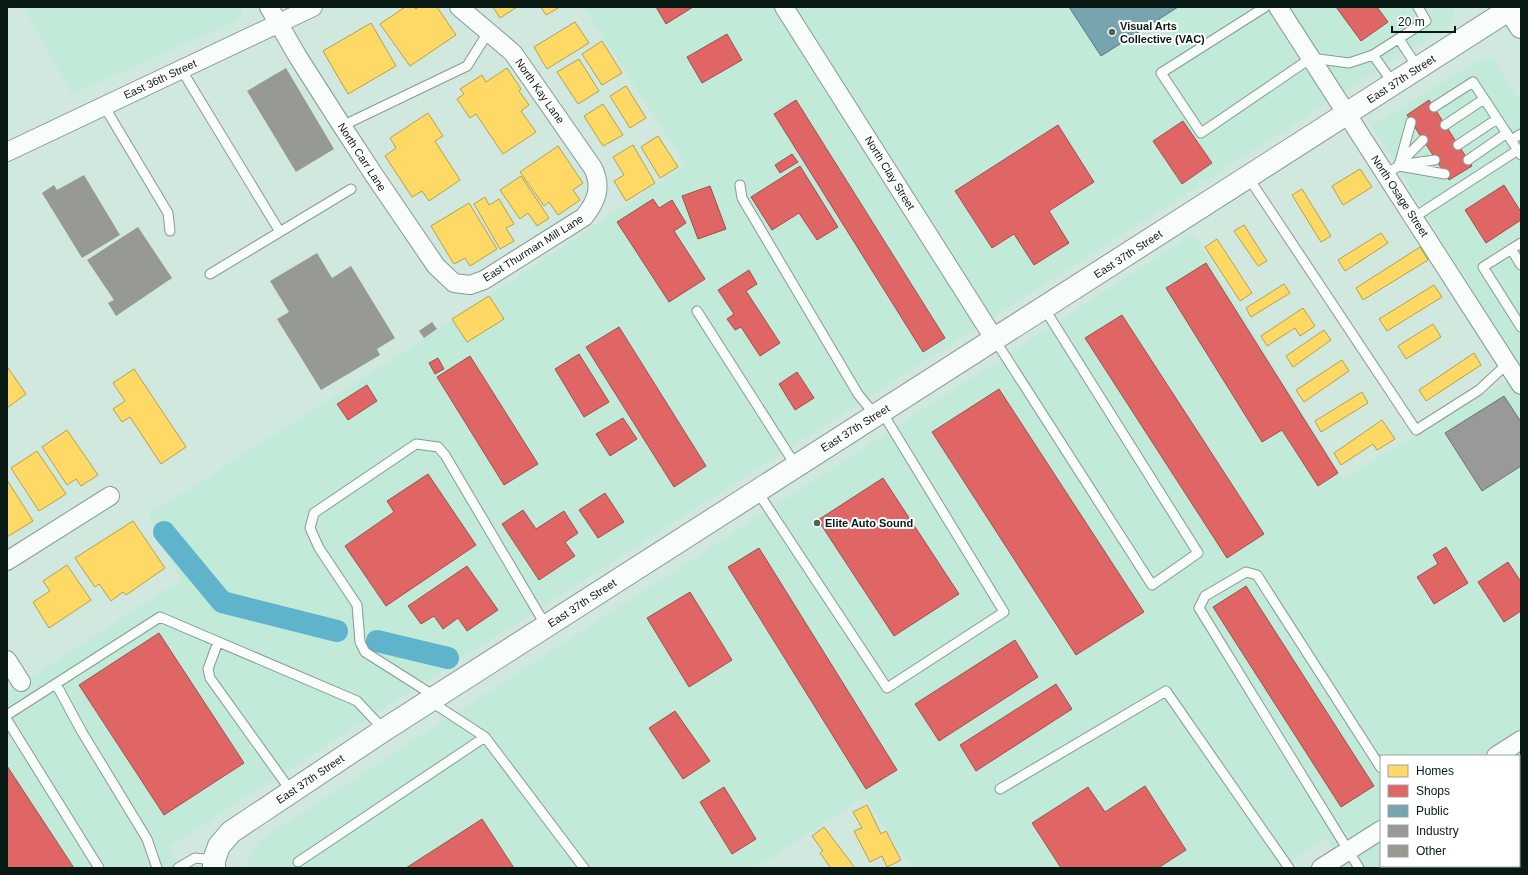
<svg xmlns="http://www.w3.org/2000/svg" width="1528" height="875" font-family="Helvetica,sans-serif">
	<rect width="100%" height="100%" fill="#d0e8de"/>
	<path fill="#c1ead9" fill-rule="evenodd" d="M23 7H244L238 20 72 94Z
		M583 7H1455L1451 23 168 847 180 868H7V693L181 580 148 514 204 480 447 324 686 165Z
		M1492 57 1521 102V370L1372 126 1476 62Z
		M1193 234 1343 479 1521 372V868H1344L1326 838 1279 868H912L864 797 755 868H247L250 857 259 841ZM1381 756H1519V866H1381Z"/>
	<path fill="#ffd966" stroke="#b5a04d" d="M405 7H414L416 9 418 7H437L456 35 410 66 380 24Z
		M493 7H517L500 18Z
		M541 7H560L546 15Z
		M575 22 589 43 547 69 534 47Z
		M371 23 396 66 348 94 323 51Z
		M602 41 622 73 602 85 582 54Z
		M579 59 599 91 578 104 557 72Z
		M507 68 521 89 519 91 529 105 521 111 536 132 503 154 476 114 470 118 457 99 464 94 460 89 482 75 486 82Z
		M626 86 646 118 630 128 610 96Z
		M603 104 623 135 603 146 584 116Z
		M428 113 443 136 435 141 460 180 429 201 422 191 412 197 385 156 396 148 390 138Z
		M658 136 678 167 660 178 641 147Z
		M633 145 655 183 626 201 614 181 624 175 613 157Z
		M558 146 583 183 573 190 580 200 558 215 549 202 544 206 520 172Z
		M1360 169 1372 187 1343 205 1332 186Z
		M521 176 549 218 537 226 528 213 520 219 500 190Z
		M1302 189 1331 236 1321 242 1292 195Z
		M485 197 489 205 499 199 514 224 506 228 514 241 500 249 474 204Z
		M469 203 497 249 470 266 465 258 454 264 431 226Z
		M1244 225 1267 261 1258 266 1234 231Z
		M1381 233 1388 243 1345 271 1338 260Z
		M1217 239 1252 293 1240 301 1205 247Z
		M1420 247 1428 260 1363 300 1356 288Z
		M1284 284 1290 293 1251 317 1246 308Z
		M1434 285 1442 297 1387 331 1379 319Z
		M489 296 504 319 467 342 452 319Z
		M1303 308 1315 326 1300 336 1295 328 1267 346 1261 336Z
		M1433 324 1441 337 1406 359 1398 346Z
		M1324 330 1331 340 1293 367 1286 356Z
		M1474 353 1481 365 1426 401 1419 390Z
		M1342 360 1349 371 1304 402 1296 390Z
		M8 368 26 394 7 408V369Z
		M134 369 186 447 161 464 130 417 122 422 113 409 125 401 113 383Z
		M1362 392 1368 403 1321 432 1315 421Z
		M1382 420 1395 439 1377 450 1373 444 1341 465 1334 453Z
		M67 430 98 475 81 486 76 479 67 485 42 447Z
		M37 451 66 494 39 511 11 468Z
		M7 480 33 521 7 537Z
		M133 521 165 568 126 595 123 592 111 601 99 584 95 587 75 558Z
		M67 565 91 600 49 628 33 602 50 591 43 581Z
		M867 805 881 834 886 831 901 860 887 867 882 856 870 862 854 831 862 828 853 812Z
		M824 827 855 868H831L820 853 823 851 812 836Z"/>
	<path fill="#e06666" stroke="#9f4f4d" d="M656 7H693L666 24Z
		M1336 7H1377L1388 22 1361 41Z
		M727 34 742 60 702 83 687 57Z
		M796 100 945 338 923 352 774 114Z
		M1429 100 1472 166 1449 180 1407 115Z
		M1183 121 1212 163 1182 184 1153 141Z
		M1058 125 1094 182 1049 211 1069 243 1034 265 1014 234 992 248 955 191Z
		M792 154 798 162 780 173 775 165Z
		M800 166 838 227 817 240 799 213 772 230 751 197Z
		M1504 185 1521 212V220L1486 243 1465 210Z
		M710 186 726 229 698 239 682 196Z
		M653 199 659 208 672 200 686 223 674 231 705 279 669 302 617 222Z
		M1206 263 1338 473 1318 486 1282 430 1262 442 1166 288Z
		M749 270 757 284 746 291 780 343 760 356 741 327 735 330 727 319 734 314 718 290Z
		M1122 315 1264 534 1227 558 1085 338Z
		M619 327 706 466 674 487 586 347Z
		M579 354 609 402 584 417 555 369Z
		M470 356 538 464 504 485 437 377Z
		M438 358 444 369 435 374 429 363Z
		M797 372 814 398 795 410 779 384Z
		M367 385 377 401 348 420 337 404Z
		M999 389 1144 612 1076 655 932 432Z
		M623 418 637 439 610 456 596 434Z
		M428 474 476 545 386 606 345 546 394 512 387 501Z
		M883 478 959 594 894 636 818 520Z
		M605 493 624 522 598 538 579 510Z
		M523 510 536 529 564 511 578 533 565 542 575 556 539 580 502 524Z
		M1446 547 1468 583 1434 604 1417 577 1438 564 1433 555Z
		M759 548 897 770 866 789 728 567Z
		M1508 562 1521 582V611L1504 622 1478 582Z
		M467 566 498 610 467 631 458 618 443 629 434 616 421 624 408 606Z
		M1246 586 1374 786 1341 807 1213 607Z
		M690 592 732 660 689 687 647 618Z
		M159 633 244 763 164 815 79 685Z
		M1015 640 1038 677 939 741 915 704Z
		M1056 684 1072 709 976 771 960 745Z
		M675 711 710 761 683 779 649 728Z
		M7 766 74 868H7Z
		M1145 786 1186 850 1158 868H1061L1032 823 1088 787 1105 812Z
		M724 787 756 839 732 854 700 802Z
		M1521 795V828L1519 825V796Z
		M482 819 514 868H406Z"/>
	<path fill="#76a5af" stroke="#557b80" d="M1069 7H1178L1101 56Z"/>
	<path fill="#999" stroke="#6e7371" d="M1504 396 1521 422V466L1482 491 1445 433Z"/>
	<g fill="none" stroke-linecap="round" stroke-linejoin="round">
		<path stroke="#5fb4cc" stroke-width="22" d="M164 532 222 602 337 631
			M377 641 448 658"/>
	</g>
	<path fill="#969a92" d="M286 68 334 149 296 172 247 91Z
		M84 175 120 235 82 258 42 193 54 185 57 190Z
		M138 227 172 278 116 316 108 303 114 300 87 260Z
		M317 253 332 278 351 266 395 338 377 349 380 355 321 390 277 319 289 312 270 281Z
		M432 322 437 329 424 338 419 331Z"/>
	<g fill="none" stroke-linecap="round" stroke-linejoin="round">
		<g stroke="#889a93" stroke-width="11">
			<path id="service" d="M1265 7 1161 73 1201 133 1311 58 1349 63 1373 55 1393 83
				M1399 39 1418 68
				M1373 55 1426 21 1418 7
				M181 69 280 232
				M104 106 168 213 170 231
				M1434 107 1473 82 1521 155
				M1445 125 1484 99
				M342 126 467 66 489 31
				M1511 140 1521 134
				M1458 145 1497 119
				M1468 160 1507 133
				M1399 164 1423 140
				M1406 164 1435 160
				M1399 166 1411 122
				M1385 174 1399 166 1445 174
				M1248 177 1416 430 1479 390 1507 364
				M740 185 742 198 858 394 875 415
				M1413 218 1518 150
				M1521 243 1483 267 1521 327
				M1511 249 1521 265
				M210 274 351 189
				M697 311 796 466
				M995 340 1152 585 1198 553 1044 308
				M757 491 887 688 1004 612 882 412
				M218 642 208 669 210 678 291 791
				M56 684 82 732 147 839 157 868
				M436 697 365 652 360 642 357 605 319 548 310 528 314 513 416 444 438 447 445 455 546 626
				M430 701 485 737 584 868
				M7 715 160 617 357 701 384 730
				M7 720 99 868
				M1000 789 1166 691 1289 868
				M298 862 485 737
				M1444 866 1445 868
				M1514 866 1516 868
				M178 868 195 858 214 860
				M1359 868 1199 608 1205 596 1246 572 1257 575 1381 768"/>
		</g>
		<g stroke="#889a93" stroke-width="20">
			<path id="minor" d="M269 7 298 57 342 126 374 175 436 266 454 283 470 285 484 280 584 217C597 201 602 187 593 168L513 53 459 7
				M784 7 995 340
				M1278 7 1521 385
				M7 152 313 7
				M7 561 110 496
				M7 660 21 682
				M1496 756 1521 740
				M1321 868 1381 830"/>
		</g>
		<g stroke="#889a93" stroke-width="24">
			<path id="tertiary" d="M214 868V860L219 846 231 832 384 730 1510 9"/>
		</g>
		<g stroke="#889a93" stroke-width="24">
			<path id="primary" d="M1508 7 1521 27"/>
		</g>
		<use href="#service" stroke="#f8fcfa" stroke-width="9"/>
		<use href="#minor" stroke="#f8fcfa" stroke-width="18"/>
		<use href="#tertiary" stroke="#f8fcfa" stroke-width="22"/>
		<use href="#primary" stroke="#f8fcfa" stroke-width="22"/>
	</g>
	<g fill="#4e625a" stroke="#fff" stroke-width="1.5">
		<circle cx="1112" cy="32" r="4"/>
		<circle cx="817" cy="523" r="4"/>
	</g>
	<g text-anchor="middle" stroke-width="4" stroke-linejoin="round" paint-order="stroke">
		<g font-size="11" font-weight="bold" fill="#081a13" stroke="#fff" text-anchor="start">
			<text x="1120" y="30">Visual Arts<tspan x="1120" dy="13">Collective (VAC)</tspan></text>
			<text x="825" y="527">Elite Auto Sound</text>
		</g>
		<g font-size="11" fill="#081a13" stroke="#fff">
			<text transform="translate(160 79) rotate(-25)" y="4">East 36th Street</text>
			<text transform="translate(1401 79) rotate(-33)" y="4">East 37th Street</text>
			<text transform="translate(540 91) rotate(55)" y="4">North Kay Lane</text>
			<text transform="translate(362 157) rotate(57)" y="4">North Carr Lane</text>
			<text transform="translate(890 173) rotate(58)" y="4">North Clay Street</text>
			<text transform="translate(1400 196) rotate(57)" y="4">North Osage Street</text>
			<text transform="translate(533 248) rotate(-32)" y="4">East Thurman Mill Lane</text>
			<text transform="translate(1128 254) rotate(-33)" y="4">East 37th Street</text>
			<text transform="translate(855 428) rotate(-32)" y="4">East 37th Street</text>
			<text transform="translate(582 603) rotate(-33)" y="4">East 37th Street</text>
			<text transform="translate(310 779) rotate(-34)" y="4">East 37th Street</text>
		</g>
	</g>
	<rect width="1528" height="875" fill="none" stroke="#081a13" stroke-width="16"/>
	<rect x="1380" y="755" width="140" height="112" fill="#ffffff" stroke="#9ca3a1"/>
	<rect x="1388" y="765" width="20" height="12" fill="#ffd966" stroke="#9ca3a1"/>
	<text x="1416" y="775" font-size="12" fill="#081a13">Homes</text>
	<rect x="1388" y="785" width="20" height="12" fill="#e06666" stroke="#9ca3a1"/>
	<text x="1416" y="795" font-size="12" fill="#081a13">Shops</text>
	<rect x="1388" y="805" width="20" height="12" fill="#76a5af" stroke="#9ca3a1"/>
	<text x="1416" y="815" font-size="12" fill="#081a13">Public</text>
	<rect x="1388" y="825" width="20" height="12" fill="#999999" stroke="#9ca3a1"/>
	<text x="1416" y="835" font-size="12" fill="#081a13">Industry</text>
	<rect x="1388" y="845" width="20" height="12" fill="#969a92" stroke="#9ca3a1"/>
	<text x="1416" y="855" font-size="12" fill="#081a13">Other</text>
	<path d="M1392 26v6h63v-6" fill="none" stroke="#081a13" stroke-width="2"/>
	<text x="1398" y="26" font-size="12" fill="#081a13" stroke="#ffffff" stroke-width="3" paint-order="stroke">20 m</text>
</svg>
